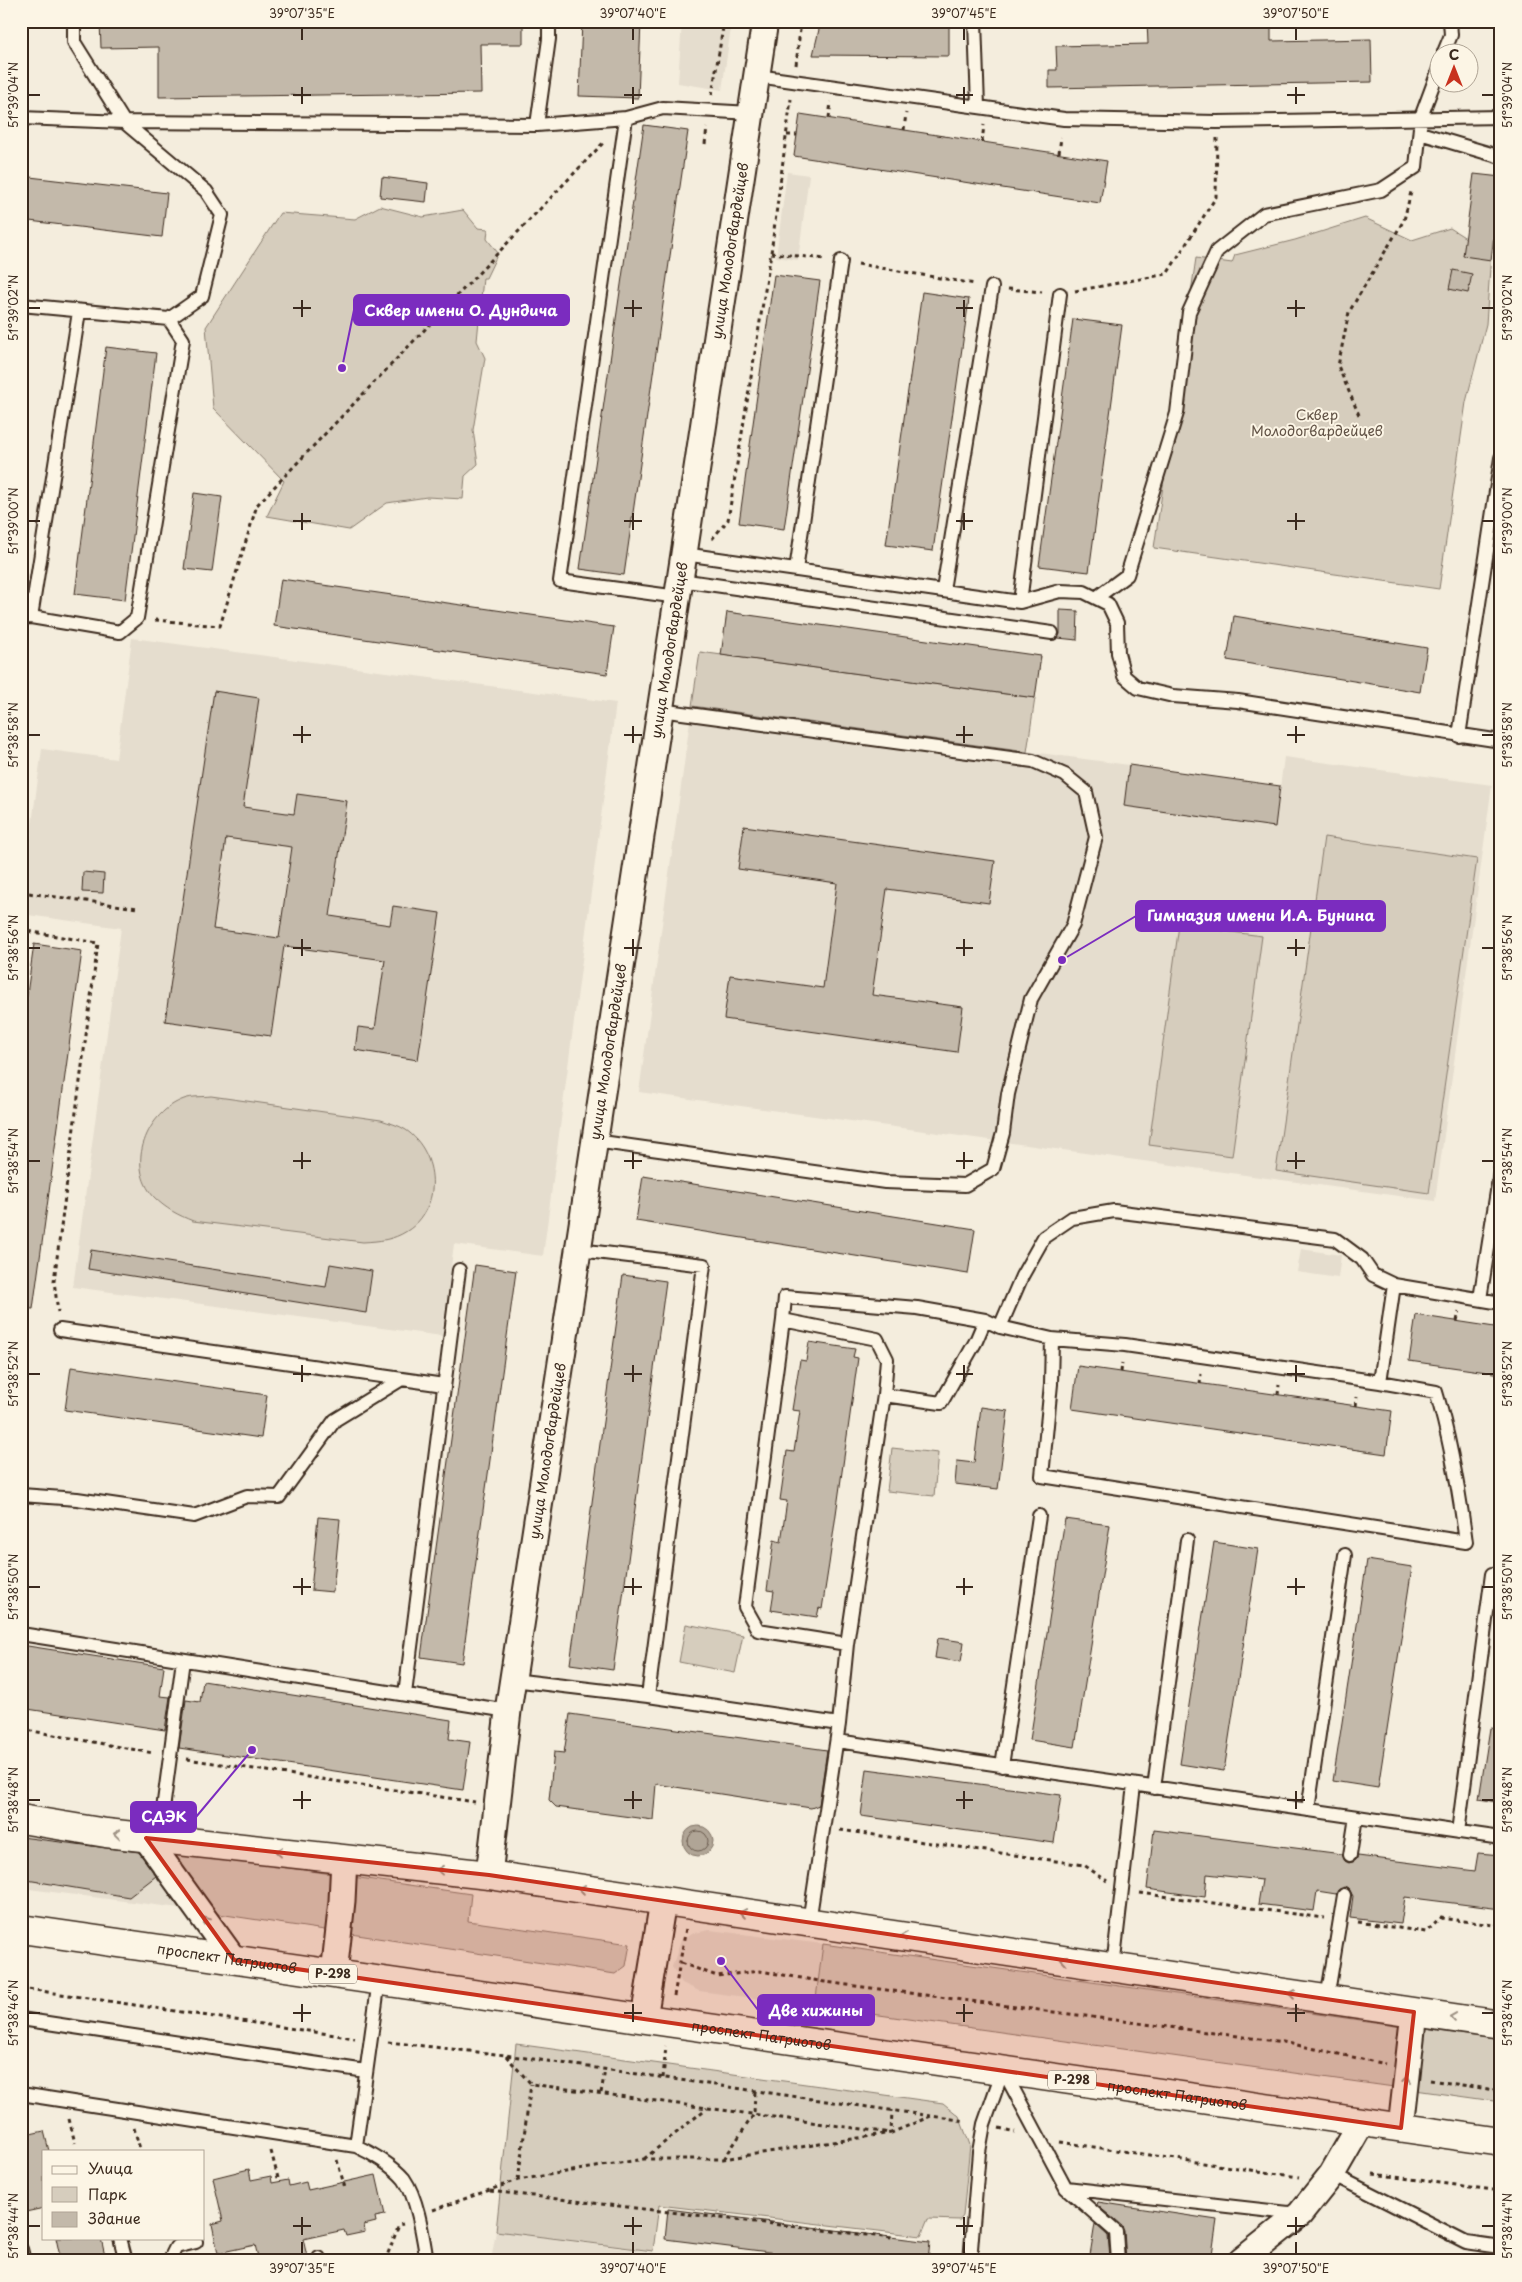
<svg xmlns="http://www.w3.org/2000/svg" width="1522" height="2282" font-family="'Playpen Sans',sans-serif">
	<rect width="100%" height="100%" fill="#f4eddd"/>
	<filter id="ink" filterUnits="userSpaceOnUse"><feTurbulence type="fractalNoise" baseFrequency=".02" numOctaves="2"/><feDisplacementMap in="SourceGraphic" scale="10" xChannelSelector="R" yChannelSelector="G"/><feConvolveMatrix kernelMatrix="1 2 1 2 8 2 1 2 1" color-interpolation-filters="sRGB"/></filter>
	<g filter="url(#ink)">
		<path fill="#e5ddce" d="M682 21H732L722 90 678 83Z
			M787 172 809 175 798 260 776 257Z
			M132 638 616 703 543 1256 454 1244 442 1336 73 1287 121 928 21 914V905L42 749 116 759Z
			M692 706 1129 765 1124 806 1275 826 1284 757 1492 785 1435 1201 639 1092Z
			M1301 1249 1341 1255 1338 1278 1297 1272Z
			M21 1823 133 1839 179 1908 21 1888Z
			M710 1930 823 1944 815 2006 699 1991 682 1983 672 1967 681 1940 694 1933Z
			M496 2231 685 2257 719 2261H491Z"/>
		<path fill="#d6cdbd" stroke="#887c6e" d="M380 206 423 217 463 210 478 228 488 229 487 239 498 253 486 278H483L477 341 485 358 473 430 478 464 465 476 463 499 427 497 387 503 349 530 267 516 284 481 213 408 206 327 280 213 355 219Z
			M1365 218 1412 240 1450 228 1491 254 1486 324 1466 402 1439 589 1154 548 1196 258 1232 263 1235 255 1295 240Z
			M700 652 1035 698 1027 752 692 706Z
			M1324 837 1477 859 1429 1193 1276 1171Z
			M1179 925 1262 936 1232 1156 1149 1145Z
			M211 1096 381 1120C389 1123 399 1125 406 1130 439 1153 443 1208 407 1231 393 1240 380 1241 363 1242L193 1221C178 1215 166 1209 154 1197 125 1165 147 1112 184 1099 192 1096 203 1097 211 1096Z
			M892 1448 938 1453 934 1496 887 1491Z
			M686 1624 743 1635 735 1673 679 1662Z
			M137 1846 471 1894 468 1921 630 1944 626 1966 615 1974 179 1908Z
			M823 1944 1501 2040V2102L815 2006Z
			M516 2044 943 2103 959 2116 970 2145 963 2216 960 2220 928 2219 921 2236 659 2205 653 2251 496 2231Z"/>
		<path fill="#b0a596" stroke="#817466" d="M683 1841a15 15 0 1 1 30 0a15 15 0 1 1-30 0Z"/>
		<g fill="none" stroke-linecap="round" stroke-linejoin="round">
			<path stroke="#6a5b4e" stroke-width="1" d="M688 1841a10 10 0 1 1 20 0a10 10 0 1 1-20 0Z"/>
		</g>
		<path fill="#c3b9aa" stroke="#3b2a1e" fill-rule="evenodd" d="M100 21H523V44H480L481 93 159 97V47L101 48Z
			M582 21H641L638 98 579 96Z
			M821 21H949V56L813 55Z
			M1147 21H1271V41L1371 39 1372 82 1049 88V70H1057L1056 46 1148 44Z
			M800 114 1107 161 1100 203 794 156Z
			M644 125 688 131 624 575 580 569Z
			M1474 174 1501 177 1491 260 1463 256Z
			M21 176 167 193 162 237 21 220Z
			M382 177 428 183 426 202 380 197Z
			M1453 270 1472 274 1468 293 1449 289Z
			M774 275 820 281 784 529 739 523Z
			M922 292 969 299 933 551 886 545Z
			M1073 319 1122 325 1089 572 1039 566Z
			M106 347 156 353 125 600 75 594Z
			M194 493 222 497 212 572 184 569Z
			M281 579 614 627 607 674 274 626Z
			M1060 610 1078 611 1077 640 1058 638 1060 634Z
			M727 612 1041 656 1035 698 721 655Z
			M1234 616 1427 648 1420 692 1227 660Z
			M214 691 259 698 243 807 294 814 297 794 347 801 330 916 390 925 393 906 440 913 418 1060 355 1050 358 1027 375 1029 385 960 284 946 271 1036 165 1021ZM226 838 292 847 279 938 213 929Z
			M1129 765 1280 786 1275 827 1124 806Z
			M744 826 995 861 989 903 887 889 872 995 963 1007 957 1052 724 1019 730 975 823 988 837 883 738 869Z
			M83 872 104 874 103 893 82 892Z
			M34 944 82 951 33 1309 21 1308V1037Z
			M643 1176 975 1229 968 1274 636 1221Z
			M91 1250 326 1287 330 1264 372 1271 366 1313 88 1269Z
			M475 1265 516 1271 462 1663 421 1657Z
			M623 1275 666 1281 613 1670 570 1664Z
			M1416 1315 1501 1328V1374L1409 1361Z
			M809 1342 855 1349 853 1357 858 1358 829 1564 822 1609 819 1608 817 1617 771 1610 774 1591 767 1590 774 1540 781 1542 787 1501 780 1500 787 1451 794 1452 800 1411 792 1410 800 1360 806 1361Z
			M1078 1366 1392 1411 1386 1454 1072 1409Z
			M71 1367 267 1395 261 1438 65 1410Z
			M981 1407 1008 1411 998 1489 955 1484 957 1461 974 1463Z
			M318 1517 340 1519 333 1592 311 1590Z
			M1065 1519 1110 1525 1075 1747 1030 1740Z
			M1214 1542 1258 1549 1224 1771 1180 1764Z
			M1367 1560 1412 1567 1378 1788 1333 1781Z
			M938 1638 964 1642 961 1662 935 1658Z
			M21 1645 164 1667 160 1696 170 1697 165 1730 21 1708Z
			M203 1681 451 1720 449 1739 470 1742 463 1790 179 1748 186 1700 200 1702Z
			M570 1714 827 1750 819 1805 811 1808 656 1784 653 1820 556 1807 549 1800 554 1752 564 1753Z
			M1490 1728 1501 1729V1803L1479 1799Z
			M867 1769 1061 1795 1054 1843 861 1816Z
			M1154 1830 1342 1854 1345 1861 1349 1863 1356 1860 1358 1856 1475 1871 1478 1853 1501 1855V1909L1405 1897 1401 1924 1350 1918 1353 1896 1349 1889 1345 1887 1338 1890 1336 1894 1317 1891 1314 1911 1258 1904 1262 1880 1207 1874 1205 1897 1147 1889Z
			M21 1837 139 1852 156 1876 129 1897 21 1879Z
			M44 2131 49 2151H44V2208L21 2213V2136Z
			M249 2169 251 2180 271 2176 272 2183 288 2180 289 2186 306 2182 308 2190 376 2175 385 2215 375 2217 376 2222 364 2225 365 2232 346 2236 344 2230 303 2239 308 2261H259L255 2245 218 2253 212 2224 223 2221 213 2178Z
			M1098 2202 1217 2220 1211 2261 1126 2260 1124 2231 1122 2226 1097 2205Z
			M668 2209 930 2242 928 2261H841L665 2239Z
			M1095 2224 1108 2236 1110 2258 1090 2255Z
			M56 2238H101L106 2261H61Z"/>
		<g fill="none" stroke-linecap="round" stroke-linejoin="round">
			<g stroke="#3b2a1e" stroke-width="16">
				<path id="lane" d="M74 21V42L124 122 537 125
					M549 21V39L537 125 626 118
					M975 21 978 107
					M1444 52 1451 35 1450 21
					M757 76 1064 119 1217 122 1501 117
					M21 118 124 122 206 191 222 215 202 296 169 319
					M1420 133 1501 157
					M1060 294 1020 602 1060 591 1084 592 1108 604 1117 623 1118 653 1124 676 1138 688 1173 696 1238 701 1501 741
					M21 305 169 319 183 340 137 618 120 632 31 617
					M684 554 1020 602
					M796 570 841 261
					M680 580 1052 633
					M943 590 992 287
					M678 597 560 581 626 118 663 108 751 113
					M1096 598 1127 575 1177 413 1189 312 1217 251 1264 214 1381 190 1416 167 1421 117 1440 66
					M21 618 31 617 79 312
					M1459 736 1501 458
					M595 1141 885 1182 965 1185 993 1169 1003 1133 1008 1094 1031 999 1073 925 1096 837 1086 792 1065 775 1033 761 660 710
					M579 1250 704 1265 648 1696
					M1480 1299 1501 1166
					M783 1320 785 1297 917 1308 985 1320 1000 1327 1052 1339 1125 1345 1380 1382 1394 1285 1501 1303
					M1000 1327 1022 1276 1044 1237 1072 1218 1114 1211 1335 1239 1362 1259 1373 1275 1394 1285
					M60 1330 444 1385
					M1052 1339 1051 1384 1042 1476 1466 1542C1459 1490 1451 1441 1436 1392L1380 1382
					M21 1495 77 1499 194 1516 247 1496 279 1497 335 1420 402 1379
					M21 1634 508 1711
					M847 1644 758 1630 745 1607 783 1320 877 1339 887 1359 884 1395
					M513 1680 648 1696 839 1724 809 1922
					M405 1694 459 1270
					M839 1724 847 1644 884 1395 941 1403 976 1341 985 1320
					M837 1741 1501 1838
					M1002 1766 1039 1516
					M1154 1788 1187 1540
					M1308 1810 1345 1555
					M1458 1832 1492 1574
					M159 1839 183 1660
					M1350 1855 1356 1817
					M1113 1967 1134 1785
					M1327 1999 1344 1895
					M21 2019 366 2071
					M1003 2070 1066 2188 1298 2214
					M21 2094 356 2146C372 2153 393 2166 404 2179 418 2199 423 2237 427 2261
					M356 2146 379 1980
					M1332 2174 1466 2242 1501 2247
					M1066 2188 1116 2232 1118 2261
					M120 2238 126 2261
					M21 2249 24 2261
					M319 2258V2261
					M169 2261 176 2247 196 2242 195 2238
					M970 2261 979 2152 984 2124 1003 2070"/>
			</g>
			<g stroke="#3b2a1e" stroke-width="29">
				<g id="street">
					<path d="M146 1838 234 1960"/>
					<path id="s1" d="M489 1875 508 1711 765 21"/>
					<path d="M334 1974 342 1901 344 1859"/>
					<path d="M644 2018 663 1901"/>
					<path d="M1401 2128 1414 2012"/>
					<path d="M1241 2261 1300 2214 1332 2174 1362 2122"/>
				</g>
			</g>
			<g stroke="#3b2a1e" stroke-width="31">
				<path id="secondary" d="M21 1819 106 1833 489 1875 1501 2025"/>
			</g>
			<g stroke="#3b2a1e" stroke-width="31">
				<g id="highway">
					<path id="s2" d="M21 1929 1501 2142"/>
				</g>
			</g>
			<path stroke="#3b2a1e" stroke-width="3" stroke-dasharray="4 4" stroke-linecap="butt" d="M796 65 801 21
				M712 95 724 21
				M829 118 831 102
				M904 130 906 113
				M787 135H797
				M982 142 984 125
				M705 144 707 128
				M1059 153 1061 137
				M771 253 825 259
				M858 264 975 284
				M1008 289 1042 292
				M1075 291 1167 274 1216 197 1217 138
				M1359 415 1338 366 1349 312 1404 220 1411 192
				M712 539 728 520 771 253 791 99
				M155 620 220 626 257 505 604 142
				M21 892 137 908
				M21 930 98 943 54 1281 58 1312
				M1457 1321 1459 1312
				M1121 1372 1122 1363
				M1200 1384 1201 1374
				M1278 1395 1279 1385
				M1356 1406 1357 1397
				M21 1729 153 1753
				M187 1759 475 1802
				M840 1830 1084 1865 1107 1881
				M1140 1893 1324 1918
				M1358 1922 1426 1932 1441 1918 1501 1926
				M681 1963 717 1976 760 1971 825 1982 1283 2042 1385 2064
				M21 1988 355 2038
				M674 1996 686 1928
				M388 2042 505 2055 966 2121
				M506 2056 531 2084 891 2133 931 2116
				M663 2078 666 2046
				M1430 2080 1501 2091
				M601 2093 605 2070
				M69 2119 75 2143
				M134 2128 140 2149
				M999 2128 1015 2132
				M1060 2142 1299 2177
				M271 2151 279 2182
				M644 2159 707 2108
				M724 2159 754 2114 755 2091
				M337 2160 345 2188
				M1373 2174 1501 2191
				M518 2180 531 2084
				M490 2191 892 2238
				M433 2210 518 2180 644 2159H723L891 2133 892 2110
				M385 2261 399 2225 403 2224"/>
			<use href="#lane" stroke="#fcf5e5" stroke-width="12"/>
			<use href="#street" stroke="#fcf5e5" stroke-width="25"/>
			<use href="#secondary" stroke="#fcf5e5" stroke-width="28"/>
			<use href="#highway" stroke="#fcf5e5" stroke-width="28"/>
		</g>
		<defs><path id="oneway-chevron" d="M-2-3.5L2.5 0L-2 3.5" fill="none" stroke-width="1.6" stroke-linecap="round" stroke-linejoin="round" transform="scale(1.25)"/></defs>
		<g stroke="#9c9082">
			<use href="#oneway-chevron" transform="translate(117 1834) rotate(-173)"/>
			<use href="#oneway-chevron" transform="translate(279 1852) rotate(-174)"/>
			<use href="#oneway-chevron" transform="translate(440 1870) rotate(-174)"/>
			<use href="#oneway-chevron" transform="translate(582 1889) rotate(-172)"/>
			<use href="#oneway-chevron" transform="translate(743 1913) rotate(-172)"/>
			<use href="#oneway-chevron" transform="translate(206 1920) rotate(-127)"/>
			<use href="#oneway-chevron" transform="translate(904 1936) rotate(-172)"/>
			<use href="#oneway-chevron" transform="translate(1064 1960) rotate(-172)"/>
			<use href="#oneway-chevron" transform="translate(1292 1994) rotate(-172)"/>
			<use href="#oneway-chevron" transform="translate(1453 2017) rotate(-172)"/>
			<use href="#oneway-chevron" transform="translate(1407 2080) rotate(-83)"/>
		</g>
	</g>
	<path fill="#c8321e" fill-opacity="0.2" stroke="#c8321e" stroke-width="4" stroke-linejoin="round" d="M146 1838 489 1875 1414 2012 1401 2128 234 1960Z"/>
	<path fill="none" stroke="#3b2a1e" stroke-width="2" d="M302 28V40M633 28V40M964 28V40M1296 28V40M302 87V104M633 87V104M964 87V104M1296 87V104M28 95H40M293 95H311M624 95H642M956 95H973M1287 95H1305M1482 95H1494M302 300V317M633 300V317M964 300V317M1296 300V317M28 308H40M293 308H311M624 308H642M956 308H973M1287 308H1305M1482 308H1494M302 513V530M633 513V530M964 513V530M1296 513V530M28 521H40M293 521H311M624 521H642M956 521H973M1287 521H1305M1482 521H1494M302 726V743M633 726V743M964 726V743M1296 726V743M28 735H40M293 735H311M624 735H642M956 735H973M1287 735H1305M1482 735H1494M302 939V956M633 939V956M964 939V956M1296 939V956M28 948H40M293 948H311M624 948H642M956 948H973M1287 948H1305M1482 948H1494M302 1152V1169M633 1152V1169M964 1152V1169M1296 1152V1169M28 1161H40M293 1161H311M624 1161H642M956 1161H973M1287 1161H1305M1482 1161H1494M302 1365V1382M633 1365V1382M964 1365V1382M1296 1365V1382M28 1374H40M293 1374H311M624 1374H642M956 1374H973M1287 1374H1305M1482 1374H1494M302 1578V1595M633 1578V1595M964 1578V1595M1296 1578V1595M28 1587H40M293 1587H311M624 1587H642M956 1587H973M1287 1587H1305M1482 1587H1494M302 1791V1809M633 1791V1809M964 1791V1809M1296 1791V1809M28 1800H40M293 1800H311M624 1800H642M956 1800H973M1287 1800H1305M1482 1800H1494M302 2004V2022M633 2004V2022M964 2004V2022M1296 2004V2022M28 2013H40M293 2013H311M624 2013H642M956 2013H973M1287 2013H1305M1482 2013H1494M302 2217V2235M633 2217V2235M964 2217V2235M1296 2217V2235M28 2226H40M293 2226H311M624 2226H642M956 2226H973M1287 2226H1305M1482 2226H1494M302 2242V2254M633 2242V2254M964 2242V2254M1296 2242V2254"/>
	<g text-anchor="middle" stroke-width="4" stroke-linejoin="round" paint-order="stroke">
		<g fill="#fcf5e5" stroke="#75675a" stroke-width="1">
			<rect x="309" y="1964.5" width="48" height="19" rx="4"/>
			<rect x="1048" y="2070.5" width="48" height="19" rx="4"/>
		</g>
		<g font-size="12" font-weight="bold" fill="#3b2a1e">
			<text x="333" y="1978">Р-298</text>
			<text x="1072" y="2084">Р-298</text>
		</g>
		<g font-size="14" fill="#3b2a1e" stroke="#fcf5e5">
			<text dy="5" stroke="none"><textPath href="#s1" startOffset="1642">улица Молодогвардейцев</textPath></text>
			<text dy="5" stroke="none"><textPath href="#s1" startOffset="1238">улица Молодогвардейцев</textPath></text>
			<text dy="5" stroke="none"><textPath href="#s1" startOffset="832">улица Молодогвардейцев</textPath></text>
			<text dy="5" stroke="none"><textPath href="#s1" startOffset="428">улица Молодогвардейцев</textPath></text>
			<text dy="5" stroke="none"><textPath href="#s2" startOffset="208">проспект Патриотов</textPath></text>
			<text dy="5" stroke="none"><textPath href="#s2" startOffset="748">проспект Патриотов</textPath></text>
			<text dy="5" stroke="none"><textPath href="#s2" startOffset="1168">проспект Патриотов</textPath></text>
		</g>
		<g font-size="14" fill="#625346" stroke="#fcf5e5">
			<text x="1317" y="420">Сквер<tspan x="1317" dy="16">Молодогвардейцев</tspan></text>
		</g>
	</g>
	<path fill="none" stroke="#7b2cbf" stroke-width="2" d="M342 368L354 310M1062 960L1136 916M252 1750L196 1817M721 1961L758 2010"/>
	<g fill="#7b2cbf" stroke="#fcf5e5" stroke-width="2">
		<circle cx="342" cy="368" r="5"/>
		<circle cx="1062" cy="960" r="5"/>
		<circle cx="252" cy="1750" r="5"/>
		<circle cx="721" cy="1961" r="5"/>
	</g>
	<g fill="#7b2cbf" stroke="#7b2cbf" stroke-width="2">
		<rect x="354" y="295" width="215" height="30" rx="5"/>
		<rect x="1136" y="901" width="249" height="30" rx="5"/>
		<rect x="131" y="1802" width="65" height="30" rx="5"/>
		<rect x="758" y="1995" width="116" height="30" rx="5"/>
	</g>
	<g font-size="15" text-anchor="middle" font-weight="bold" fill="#fff">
		<text x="461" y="316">Сквер имени О. Дундича</text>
		<text x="1261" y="921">Гимназия имени И.А. Бунина</text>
		<text x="164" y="1822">СДЭК</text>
		<text x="816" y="2016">Две хижины</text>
	</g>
	<rect width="1522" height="2282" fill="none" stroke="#fcf5e5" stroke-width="55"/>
	<rect x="42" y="2150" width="162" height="90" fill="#fcf5e5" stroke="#afa495"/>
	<rect x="52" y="2166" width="25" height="8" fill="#fcf5e5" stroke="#afa495"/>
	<text x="88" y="2174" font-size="15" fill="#3b2a1e">Улица</text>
	<rect x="52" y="2187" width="25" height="15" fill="#d6cdbd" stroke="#afa495"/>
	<text x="88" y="2200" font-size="15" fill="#3b2a1e">Парк</text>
	<rect x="52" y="2212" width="25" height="15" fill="#c3b9aa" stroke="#afa495"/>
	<text x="88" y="2224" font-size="15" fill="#3b2a1e">Здание</text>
	<g transform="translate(1454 68)"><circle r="24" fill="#fcf5e5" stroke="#afa495"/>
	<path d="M0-4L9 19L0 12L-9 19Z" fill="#c8321e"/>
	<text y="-8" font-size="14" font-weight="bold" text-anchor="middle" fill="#3b2a1e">С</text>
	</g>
	<rect x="28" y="28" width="1466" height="2226" fill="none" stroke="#3b2a1e" stroke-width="2"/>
	<g font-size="12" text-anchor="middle" fill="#3b2a1e">
		<text x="302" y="18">39°07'35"E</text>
		<text x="633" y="18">39°07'40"E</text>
		<text x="964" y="18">39°07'45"E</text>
		<text x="1296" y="18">39°07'50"E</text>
		<text transform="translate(14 95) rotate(-90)" y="4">51°39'04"N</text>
		<text transform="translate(1508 95) rotate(-90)" y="4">51°39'04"N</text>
		<text transform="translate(14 308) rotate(-90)" y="4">51°39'02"N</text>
		<text transform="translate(1508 308) rotate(-90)" y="4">51°39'02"N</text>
		<text transform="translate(14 521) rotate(-90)" y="4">51°39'00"N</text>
		<text transform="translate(1508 521) rotate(-90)" y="4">51°39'00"N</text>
		<text transform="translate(14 735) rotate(-90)" y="4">51°38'58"N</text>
		<text transform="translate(1508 735) rotate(-90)" y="4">51°38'58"N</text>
		<text transform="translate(14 948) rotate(-90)" y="4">51°38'56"N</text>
		<text transform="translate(1508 948) rotate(-90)" y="4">51°38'56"N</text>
		<text transform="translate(14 1161) rotate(-90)" y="4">51°38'54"N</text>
		<text transform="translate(1508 1161) rotate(-90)" y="4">51°38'54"N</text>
		<text transform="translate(14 1374) rotate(-90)" y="4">51°38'52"N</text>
		<text transform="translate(1508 1374) rotate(-90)" y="4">51°38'52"N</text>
		<text transform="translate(14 1587) rotate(-90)" y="4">51°38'50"N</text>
		<text transform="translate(1508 1587) rotate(-90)" y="4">51°38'50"N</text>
		<text transform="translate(14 1800) rotate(-90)" y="4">51°38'48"N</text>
		<text transform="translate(1508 1800) rotate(-90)" y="4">51°38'48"N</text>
		<text transform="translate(14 2013) rotate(-90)" y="4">51°38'46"N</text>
		<text transform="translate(1508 2013) rotate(-90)" y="4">51°38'46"N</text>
		<text transform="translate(14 2226) rotate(-90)" y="4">51°38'44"N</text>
		<text transform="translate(1508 2226) rotate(-90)" y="4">51°38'44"N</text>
		<text x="302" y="2273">39°07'35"E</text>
		<text x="633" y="2273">39°07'40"E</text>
		<text x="964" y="2273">39°07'45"E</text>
		<text x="1296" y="2273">39°07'50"E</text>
	</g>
</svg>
